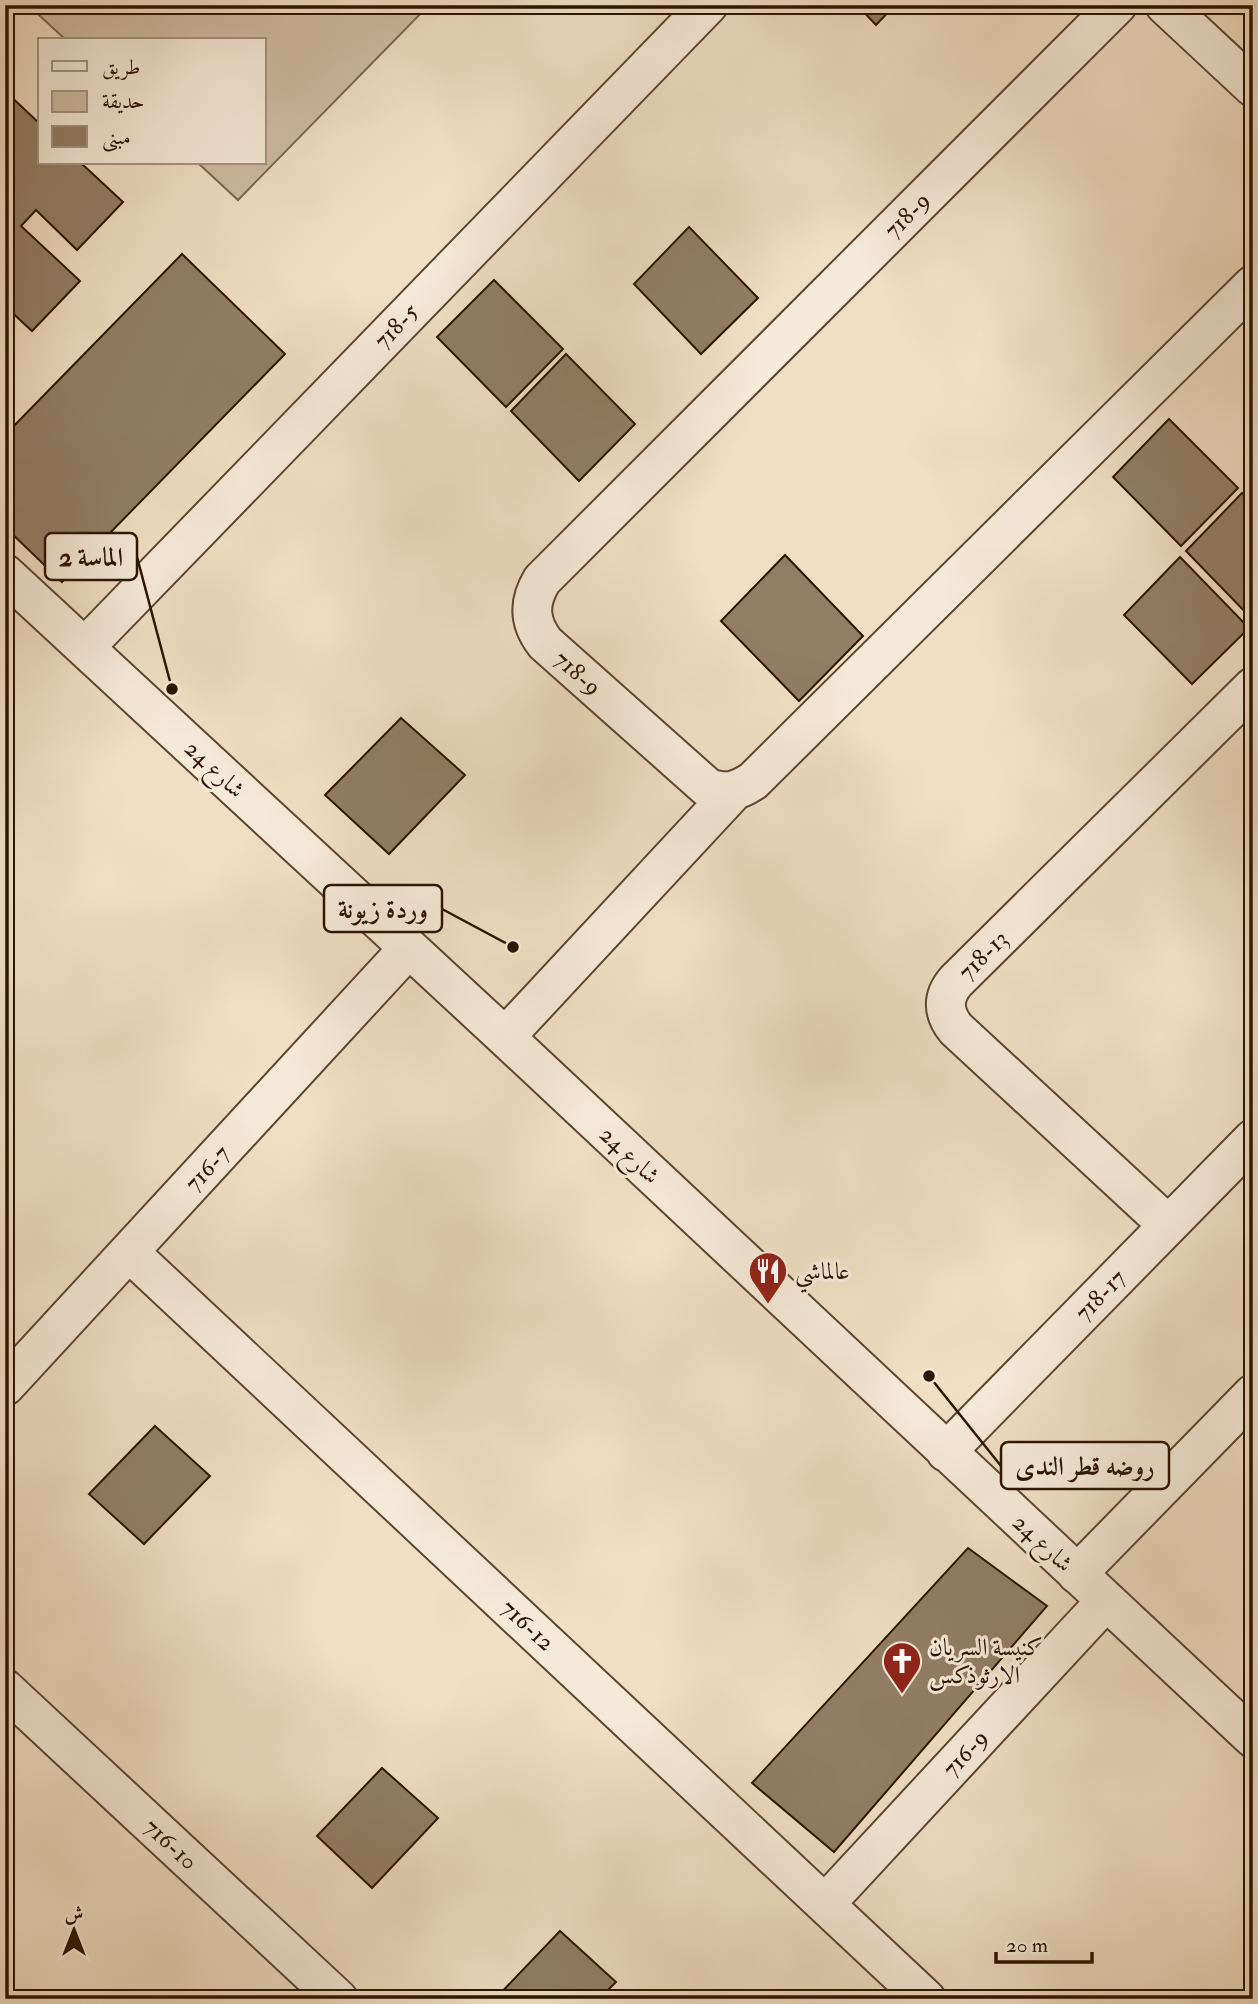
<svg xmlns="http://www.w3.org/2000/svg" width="1258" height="2004" font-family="'IM FELL Double Pica',Amiri,serif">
	<rect width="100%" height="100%" fill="#f0dfc3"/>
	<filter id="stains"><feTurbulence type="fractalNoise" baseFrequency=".00286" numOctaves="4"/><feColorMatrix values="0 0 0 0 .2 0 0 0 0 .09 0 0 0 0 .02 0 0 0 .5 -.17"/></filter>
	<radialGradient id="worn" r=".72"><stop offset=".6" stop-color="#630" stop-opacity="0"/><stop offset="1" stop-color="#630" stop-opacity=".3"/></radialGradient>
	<path fill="#cfbca2" stroke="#7e6851" stroke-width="2" d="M28 5H429L238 200 198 163H264V40H66Z"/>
	<path fill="#927e65" stroke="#2c1400" stroke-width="2" d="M857 5H895L876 25Z
		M5 91 40 124V163H81L123 202 77 250 36 210 21 226 80 281 32 331 5 306Z
		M689 227 758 298 701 354 634 284Z
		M182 254 285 354 62 582 5 527V435Z
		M494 280 563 349 506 407 437 337Z
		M566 354 635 424 579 481 511 411Z
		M1169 419 1238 488 1181 546 1113 477Z
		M1242 493 1253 504V620L1186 551Z
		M785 555 863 636 799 701 721 621Z
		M1180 557 1249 628 1192 684 1124 615Z
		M401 718 465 775 389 854 325 795Z
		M155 1426 210 1476 144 1544 89 1494Z
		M968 1548 1047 1606 834 1852 752 1783Z
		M382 1768 438 1818 372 1888 317 1836Z
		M560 1931 616 1982 599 1999H495Z"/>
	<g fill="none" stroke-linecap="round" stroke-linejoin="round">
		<g stroke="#5d4731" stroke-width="42">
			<path id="minor" d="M1117 5 542 580C528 603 529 622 545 643L708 788C727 794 736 792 753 781L1253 285
				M1165 5 1253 87
				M5 574 505 1037 1253 1738
				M85 647 708 5
				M505 1037 732 793
				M1168 1225 956 1029C943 1013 942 997 956 981L1253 687
				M129 1252 926 1999
				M5 1386 408 949
				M946 1452 1253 1139
				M1077 1574 1253 1394
				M5 1689 338 1999
				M825 1904 1106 1601"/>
		</g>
		<use href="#minor" stroke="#f5ead8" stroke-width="38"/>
	</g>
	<defs>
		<g id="restaurant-pin" transform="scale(2.0125)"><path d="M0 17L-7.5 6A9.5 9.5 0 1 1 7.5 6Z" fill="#8f2418" stroke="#f5ead8"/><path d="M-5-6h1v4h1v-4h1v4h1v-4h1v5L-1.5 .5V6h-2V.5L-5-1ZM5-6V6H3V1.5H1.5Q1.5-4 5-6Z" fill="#fff"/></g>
		<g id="church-pin" transform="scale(2.0125)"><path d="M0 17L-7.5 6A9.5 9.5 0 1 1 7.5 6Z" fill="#8f2418" stroke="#f5ead8"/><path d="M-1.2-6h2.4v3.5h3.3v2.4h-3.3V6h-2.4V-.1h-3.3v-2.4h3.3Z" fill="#fff"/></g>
	</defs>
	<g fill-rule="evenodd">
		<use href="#restaurant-pin" x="768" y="1271"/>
		<use href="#church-pin" x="902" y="1661"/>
	</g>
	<g text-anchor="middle" stroke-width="6" stroke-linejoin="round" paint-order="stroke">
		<g font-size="24" fill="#2c1400" stroke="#f5ead8">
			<text transform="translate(907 215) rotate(-45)" y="8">718-9</text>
			<text transform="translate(396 326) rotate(-46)" y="8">718-5</text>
			<text transform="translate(578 673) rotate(42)" y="8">718-9</text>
			<text transform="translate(215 769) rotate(43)" y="8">شارع 24</text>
			<text transform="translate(983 955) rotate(-45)" y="8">718-13</text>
			<text transform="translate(630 1155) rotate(43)" y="8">شارع 24</text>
			<text transform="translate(207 1168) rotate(-47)" y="8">716-7</text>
			<text transform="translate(1100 1295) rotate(-46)" y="8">718-17</text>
			<text transform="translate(1043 1543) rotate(43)" y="8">شارع 24</text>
			<text transform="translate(528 1625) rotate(43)" y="8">716-12</text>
			<text transform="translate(965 1753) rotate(-47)" y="8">716-9</text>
			<text transform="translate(171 1844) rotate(43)" y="8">716-10</text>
		</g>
		<g font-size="24" fill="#2c1400" stroke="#f5ead8" text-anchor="start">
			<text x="795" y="1279">عالماشي</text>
			<text x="929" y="1655">كنيسة السريان<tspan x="929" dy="28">الارثوذكس</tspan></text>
		</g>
	</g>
	<path fill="none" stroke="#2c1400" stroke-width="2.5" d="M172 689L137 557M513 947L442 909M929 1376L1001 1466"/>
	<g fill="#2c1400" stroke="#f5ead8" stroke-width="2.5">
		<circle cx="172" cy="689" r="7"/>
		<circle cx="513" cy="947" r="7"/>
		<circle cx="929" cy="1376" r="7"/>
	</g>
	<g fill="#f5ead8" stroke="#2c1400" stroke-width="2.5">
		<rect x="45" y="533" width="92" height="47" rx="7"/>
		<rect x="324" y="885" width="118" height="47" rx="7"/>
		<rect x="1001" y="1442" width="168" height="47" rx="7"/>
	</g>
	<g font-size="26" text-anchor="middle" font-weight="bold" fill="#2c1400">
		<text x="91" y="566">الماسة 2</text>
		<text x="383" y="918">وردة زيونة</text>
		<text x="1085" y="1475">روضه قطر الندى</text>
	</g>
	<rect width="1258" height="2004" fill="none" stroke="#f0dfc3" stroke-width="28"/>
	<rect x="7" y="7" width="1244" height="1990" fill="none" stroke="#2c1400" stroke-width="3.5"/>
	<rect x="14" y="14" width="1230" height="1976" fill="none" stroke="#2c1400" stroke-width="2"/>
	<rect x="38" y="38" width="228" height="126" fill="#f5ead8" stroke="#a59482" stroke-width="2"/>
	<rect x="52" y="61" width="35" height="10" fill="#f5ead8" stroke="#a59482" stroke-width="2"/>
	<text x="102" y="74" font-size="21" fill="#2c1400">طريق</text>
	<rect x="52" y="91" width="35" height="21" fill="#cfbca2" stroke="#a59482" stroke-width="2"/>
	<text x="102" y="108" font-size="21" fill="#2c1400">حديقة</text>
	<rect x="52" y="126" width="35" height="21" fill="#927e65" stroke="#a59482" stroke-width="2"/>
	<text x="102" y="144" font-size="21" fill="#2c1400">مبنى</text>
	<g transform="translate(74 1930)" stroke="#f5ead8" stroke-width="5" paint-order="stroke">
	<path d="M0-5L12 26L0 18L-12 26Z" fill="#2c1400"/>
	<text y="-10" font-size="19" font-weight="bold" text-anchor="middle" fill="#2c1400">ش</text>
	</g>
	<path d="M996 1952v10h96v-10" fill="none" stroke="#2c1400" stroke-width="3.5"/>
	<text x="1006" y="1952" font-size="21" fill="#2c1400" stroke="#f5ead8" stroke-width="5" paint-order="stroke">20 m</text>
	<rect width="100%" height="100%" filter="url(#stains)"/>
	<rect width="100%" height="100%" fill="url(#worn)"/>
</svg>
